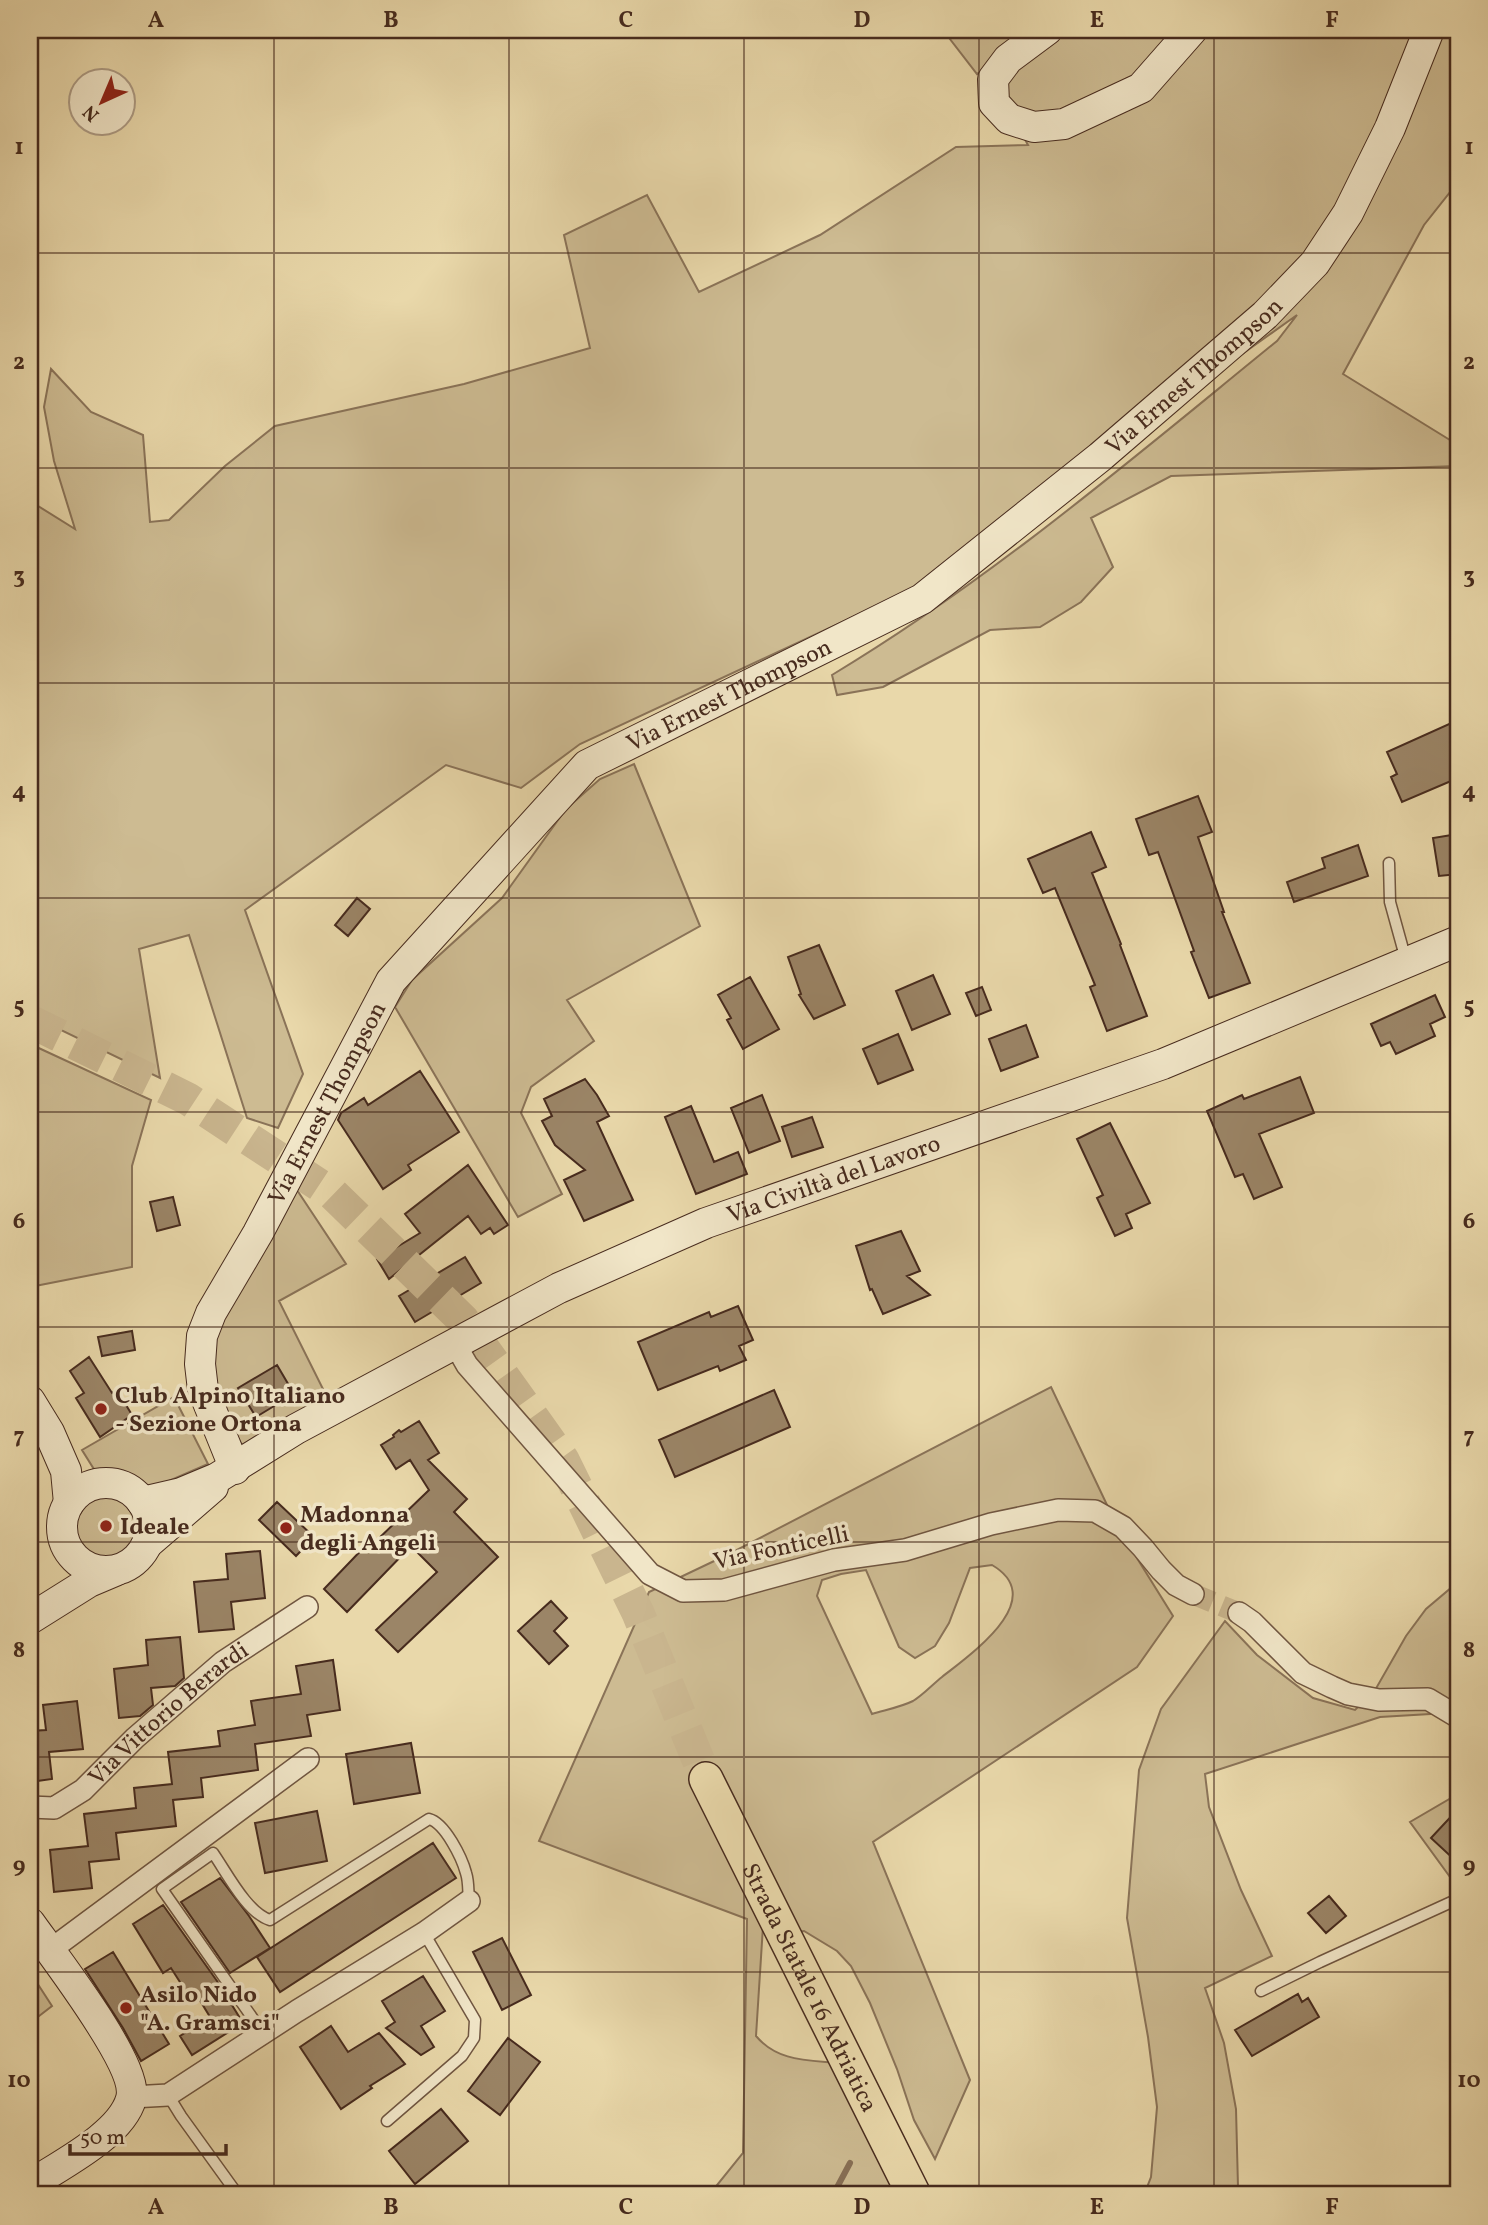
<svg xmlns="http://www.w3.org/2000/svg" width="1488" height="2225" font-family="Vollkorn,serif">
	<rect width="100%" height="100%" fill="#e9d8aa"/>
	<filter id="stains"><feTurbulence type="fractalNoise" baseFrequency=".00286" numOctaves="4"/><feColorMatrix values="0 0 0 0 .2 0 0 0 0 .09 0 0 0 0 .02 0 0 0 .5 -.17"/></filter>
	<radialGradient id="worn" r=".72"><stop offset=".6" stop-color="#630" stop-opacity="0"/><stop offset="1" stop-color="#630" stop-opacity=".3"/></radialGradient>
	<path fill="#cdbb92" stroke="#8a7358" stroke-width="2" fill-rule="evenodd" d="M943 30H1036L977 74Z
		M1064 30H1458V193L1451 191 1424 225 1343 374 1458 445V466L1171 476 1091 518 1113 567 1081 602 1040 627 990 630 883 687 837 695 832 675C992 579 1133 458 1277 341L1297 315 911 590 580 744 521 788 446 765 245 910 303 1074 278 1128 247 1118 189 935 139 949 160 1078 30 1015V501L75 529 54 461 44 407 51 369 91 412 143 435 150 522 169 520 225 466 275 426 464 384 590 348 564 235 647 195 699 292 820 235 956 147 1028 145 1002 97 1006 73Z
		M634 764 700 926 567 1000 594 1041 531 1087 521 1113 562 1194 518 1217 395 1007 412 980 502 898 566 809 600 779Z
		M30 1044 151 1100 132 1166V1267L30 1287Z
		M295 1187 346 1264 279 1301 328 1399 242 1445 221 1407 209 1374 218 1324Z
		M1051 1387 1117 1526 1173 1616 1137 1667 873 1842 970 2080 935 2159 914 2120 897 2069 870 2003 851 1966 837 1951 804 1931 796 1932 763 1926 756 2036C777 2061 806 2060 837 2063L896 2195H709L743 2153 747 1919 539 1841 649 1592 731 1553ZM992 1565C1050 1599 971 1654 942 1677 933 1684 923 1695 913 1701 901 1707 885 1710 872 1714L817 1596 822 1580 841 1574 866 1570 899 1647 915 1658 935 1646 949 1623 970 1568Z
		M174 1397 208 1464 155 1487 97 1474 82 1450Z
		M76 1527a30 30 0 1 1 60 0a30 30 0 1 1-60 0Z
		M1458 1582V1686L1447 1713 1380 1717 1205 1774 1209 1807 1241 1890 1272 1956 1205 1988 1224 2043 1236 2109 1238 2187 1235 2195H1144L1151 2177 1157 2107 1148 2037 1127 1918 1139 1770 1161 1709 1225 1621 1257 1655 1313 1698 1355 1710 1374 1692 1406 1636 1426 1609Z
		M1458 1794V1888L1410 1822Z
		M30 1972 52 2006 30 2023Z"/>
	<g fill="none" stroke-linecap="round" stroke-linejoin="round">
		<path stroke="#876f55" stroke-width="6" d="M833 2195 850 2163"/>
	</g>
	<path fill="#9b8567" stroke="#472b1e" stroke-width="2" d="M1458 720V778L1402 802 1391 777 1397 774 1387 752Z
		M1198 796 1212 832 1198 837 1224 912H1222L1250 983 1209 998 1191 952 1194 951 1158 852 1149 855 1136 819Z
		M1091 832 1106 867 1092 873 1121 944 1120 945 1147 1016 1107 1031 1090 987 1095 985 1055 888 1043 893 1028 859Z
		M1458 834V874L1439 876 1433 838Z
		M1358 845 1368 876 1294 902 1287 882 1325 868 1322 858Z
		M357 898 370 909 348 936 335 925Z
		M819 945 845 1005 814 1019 799 995 801 994 788 957Z
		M933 975 950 1014 912 1030 896 991Z
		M750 977 779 1029 743 1049 727 1020 731 1018 718 995Z
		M982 987 991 1010 976 1016 966 993Z
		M1435 995 1445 1017 1430 1024 1435 1036 1396 1054 1390 1042 1381 1046 1371 1024Z
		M1026 1025 1038 1057 1001 1071 989 1039Z
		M898 1034 913 1070 878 1084 863 1049Z
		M420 1071 459 1132 408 1165 411 1170 383 1189 338 1120 341 1113 364 1098 368 1105Z
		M1300 1077 1314 1113 1259 1134 1282 1187 1254 1199 1243 1174 1235 1177 1207 1111 1242 1095 1244 1099Z
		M585 1079 597 1095 609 1116 597 1122 633 1200 584 1221 564 1180 585 1170 555 1145 542 1121 552 1116 544 1099Z
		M762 1095 780 1141 749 1153 731 1108Z
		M691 1106 714 1162 738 1152 747 1174 696 1194 665 1117Z
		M812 1117 823 1147 792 1157 782 1127Z
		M1110 1123 1150 1203 1126 1214 1132 1228 1115 1236 1097 1198 1103 1195 1077 1139Z
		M468 1165 508 1225 494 1234 490 1228 481 1234 468 1216 389 1279 377 1259 420 1233 405 1214Z
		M173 1197 180 1225 157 1231 150 1202Z
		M901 1231 920 1271 907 1276 930 1295 883 1314 872 1289 870 1290 856 1246Z
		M465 1257 481 1283 415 1322 399 1296Z
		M738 1306 753 1340 739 1346 746 1360 720 1371 718 1366 658 1390 638 1342 709 1312 711 1317Z
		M132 1331 135 1350 102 1356 98 1337Z
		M89 1357 112 1393 117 1390 132 1415 100 1437 76 1398 84 1393 70 1371Z
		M277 1365 294 1394 256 1417 238 1388Z
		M774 1390 790 1427 675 1477 659 1440Z
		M419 1421 439 1453 428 1460 467 1499 454 1512 498 1557 398 1652 376 1630 437 1572 411 1546 347 1612 324 1589 371 1540 374 1543 429 1490 410 1460 396 1469 381 1445 394 1437 393 1435 399 1430 401 1432Z
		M277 1502 314 1537 296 1556 259 1520Z
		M260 1551 265 1598 231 1602 234 1629 199 1632 194 1582 228 1579 226 1554Z
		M551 1601 567 1618 554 1631 568 1646 549 1664 518 1631Z
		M180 1637 184 1678 175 1686 151 1688 153 1705 140 1716 119 1718 114 1669 148 1665 146 1640Z
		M333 1660 340 1710 307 1715 311 1736 255 1744 258 1770 201 1778 203 1797 173 1800 176 1826 116 1833 119 1859 89 1862 92 1888 54 1892 50 1850 88 1846 84 1814 136 1808 134 1788 172 1784 168 1752 220 1746 218 1731 255 1725 251 1701 301 1694 296 1666Z
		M77 1701 83 1749 49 1752 52 1779 30 1782V1731L46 1730 43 1705Z
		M411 1743 420 1793 354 1804 346 1754Z
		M1458 1809V1863L1431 1838Z
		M317 1811 327 1861 265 1873 255 1823Z
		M433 1843 456 1878 280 1992 257 1957Z
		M220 1878 249 1916 270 1948 230 1973 181 1902Z
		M1329 1896 1346 1916 1326 1933 1308 1913Z
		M163 1905 217 1981 243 2023 192 2055 180 2036 210 2017 193 1989 187 1993 171 1968 163 1973 133 1924Z
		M502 1938 531 1995 502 2010 473 1952Z
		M113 1952 169 2044 141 2061 123 2028 85 1969Z
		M423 1976 445 2011 421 2026 434 2047 421 2055 386 2028 395 2022 382 2001Z
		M1298 1994 1302 2002 1308 1998 1319 2017 1252 2056 1235 2030Z
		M331 2026 348 2052 379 2033 405 2064 370 2086 372 2088 341 2109 300 2047Z
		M508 2038 540 2062 500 2115 468 2091Z
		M441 2109 468 2141 415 2184 389 2151Z"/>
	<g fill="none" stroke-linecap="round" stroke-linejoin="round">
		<path stroke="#c9b58e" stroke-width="21" stroke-dasharray="21 10" stroke-linecap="butt" d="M1193 1594 1239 1613"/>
		<path stroke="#c9b58e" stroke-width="33" stroke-dasharray="33 17" stroke-linecap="butt" d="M30 1021 188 1099 333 1194 463 1320 563 1460 638 1613 706 1779"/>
		<g stroke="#705641" stroke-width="13">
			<path id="lane" d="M1389 863 1390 902 1406 960
				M1261 1991 1320 1962 1458 1899
				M263 2033 162 1889 213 1853C227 1873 247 1913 270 1920L429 1819C445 1823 462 1858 466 1873 469 1882 468 1892 469 1901
				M168 2095 181 2116 238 2195
				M387 2121 462 2056 474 2038 475 2020 424 1933"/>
		</g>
		<g stroke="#705641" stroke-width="24">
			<g id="street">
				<path d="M455 1344 467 1365 650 1574 683 1591 724 1590 834 1560 905 1550 991 1524 1058 1510 1095 1511 1123 1527 1143 1548 1161 1570 1176 1585 1193 1594"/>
				<path d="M1239 1613 1252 1622 1303 1673 1332 1687 1348 1694 1379 1700 1428 1699 1458 1717"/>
				<path id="s1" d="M30 1807 54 1808 83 1790 135 1738 223 1662 307 1607"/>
				<path d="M49 1951 308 1759"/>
				<path d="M132 2097 168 2095 297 2011 424 1933 469 1901"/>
			</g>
		</g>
		<g stroke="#472b1e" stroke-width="32">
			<g id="secondary">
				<path d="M1047 30 1008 59 993 79 994 103 1009 119 1034 127 1064 124 1141 88 1192 30"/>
				<path d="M30 1401 49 1432 66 1471 69 1503"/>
				<path id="s2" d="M235 1469 203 1390 200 1364 202 1336 211 1313 258 1233 391 981 587 765 922 599 1100 457 1265 315 1315 263 1348 213 1390 128 1429 30"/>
				<circle cx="106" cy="1527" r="44"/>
				<path id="s3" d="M142 1502 181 1493 217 1478 296 1429 559 1288 706 1223 1163 1064 1458 941"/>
				<path d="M147 1544 213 1487"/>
				<path d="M30 1619 89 1582 115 1571"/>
				<path d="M30 1923C51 1953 140 2066 131 2099 121 2135 60 2165 30 2185"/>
			</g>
		</g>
		<g stroke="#472b1e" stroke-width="36">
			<g id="primary">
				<path id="s4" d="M706 1779 914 2195"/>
			</g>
		</g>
		<use href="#lane" stroke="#f1e6c8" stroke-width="10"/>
		<use href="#street" stroke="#f1e6c8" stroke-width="21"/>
		<use href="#secondary" stroke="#f1e6c8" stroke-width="30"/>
		<use href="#primary" stroke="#e9d8aa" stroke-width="33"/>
	</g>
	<path fill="none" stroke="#472b1e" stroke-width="2" stroke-opacity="0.55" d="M274 30V2195M509 30V2195M744 30V2195M979 30V2195M1214 30V2195M30 253H1458M30 468H1458M30 683H1458M30 898H1458M30 1112H1458M30 1327H1458M30 1542H1458M30 1757H1458M30 1972H1458"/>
	<g fill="#8f2418" stroke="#f1e6c8" stroke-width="2.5">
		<circle cx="101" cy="1409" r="7"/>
		<circle cx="106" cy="1526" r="7"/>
		<circle cx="286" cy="1528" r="7"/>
		<circle cx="126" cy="2008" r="7"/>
	</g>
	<g text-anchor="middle" stroke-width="7" stroke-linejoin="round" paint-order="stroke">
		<g font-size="24" fill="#472b1e" stroke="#f1e6c8">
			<text dy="8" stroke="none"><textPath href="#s2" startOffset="1559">Via Ernest Thompson</textPath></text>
			<text dy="8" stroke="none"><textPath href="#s2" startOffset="992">Via Ernest Thompson</textPath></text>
			<text dy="8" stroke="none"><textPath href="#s2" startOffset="404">Via Ernest Thompson</textPath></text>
			<text dy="8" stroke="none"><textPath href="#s3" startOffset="766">Via Civiltà del Lavoro</textPath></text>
			<text transform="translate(781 1547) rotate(-12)" y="8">Via Fonticelli</text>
			<text dy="8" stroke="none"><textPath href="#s1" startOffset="173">Via Vittorio Berardi</textPath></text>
			<text dy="8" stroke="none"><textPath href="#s4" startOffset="233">Strada Statale 16 Adriatica</textPath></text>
		</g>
		<g font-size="24" font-weight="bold" fill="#472b1e" stroke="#f1e6c8" text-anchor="start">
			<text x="115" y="1403">Club Alpino Italiano<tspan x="115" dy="28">- Sezione Ortona</tspan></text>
			<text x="300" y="1522">Madonna<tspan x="300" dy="28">degli Angeli</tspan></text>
			<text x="120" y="1534">Ideale</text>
			<text x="140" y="2002">Asilo Nido<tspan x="140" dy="28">"A. Gramsci"</tspan></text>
		</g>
	</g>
	<rect width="1488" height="2225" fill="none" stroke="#e9d8aa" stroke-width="77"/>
	<g transform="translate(102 102) rotate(224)"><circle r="33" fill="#f1e6c8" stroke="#ad9b84" stroke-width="2"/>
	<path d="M0-5L12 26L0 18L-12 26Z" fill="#8f2418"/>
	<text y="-10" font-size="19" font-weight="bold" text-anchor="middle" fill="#472b1e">N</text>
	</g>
	<path d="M70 2144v10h156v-10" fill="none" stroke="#472b1e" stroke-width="3.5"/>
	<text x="80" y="2144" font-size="21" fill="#472b1e" stroke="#f1e6c8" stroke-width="5" paint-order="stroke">50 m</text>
	<rect x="38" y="38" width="1412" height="2148" fill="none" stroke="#472b1e" stroke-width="2.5"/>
	<g font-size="23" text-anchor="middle" font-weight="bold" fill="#472b1e">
		<text x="156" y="27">A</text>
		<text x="391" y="27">B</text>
		<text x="626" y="27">C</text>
		<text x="862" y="27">D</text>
		<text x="1097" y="27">E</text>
		<text x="1332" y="27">F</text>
		<text x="19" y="154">1</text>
		<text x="1469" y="154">1</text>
		<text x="19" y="369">2</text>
		<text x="1469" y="369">2</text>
		<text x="19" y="583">3</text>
		<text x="1469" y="583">3</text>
		<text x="19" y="798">4</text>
		<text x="1469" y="798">4</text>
		<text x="19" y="1013">5</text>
		<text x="1469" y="1013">5</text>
		<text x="19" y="1228">6</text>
		<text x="1469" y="1228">6</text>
		<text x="19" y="1443">7</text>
		<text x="1469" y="1443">7</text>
		<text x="19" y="1657">8</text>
		<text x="1469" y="1657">8</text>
		<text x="19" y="1872">9</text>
		<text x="1469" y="1872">9</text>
		<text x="19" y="2087">10</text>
		<text x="1469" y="2087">10</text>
		<text x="156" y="2214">A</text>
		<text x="391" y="2214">B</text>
		<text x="626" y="2214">C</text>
		<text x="862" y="2214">D</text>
		<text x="1097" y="2214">E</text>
		<text x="1332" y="2214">F</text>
	</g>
	<rect width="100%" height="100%" filter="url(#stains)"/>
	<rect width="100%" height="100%" fill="url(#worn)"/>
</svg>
